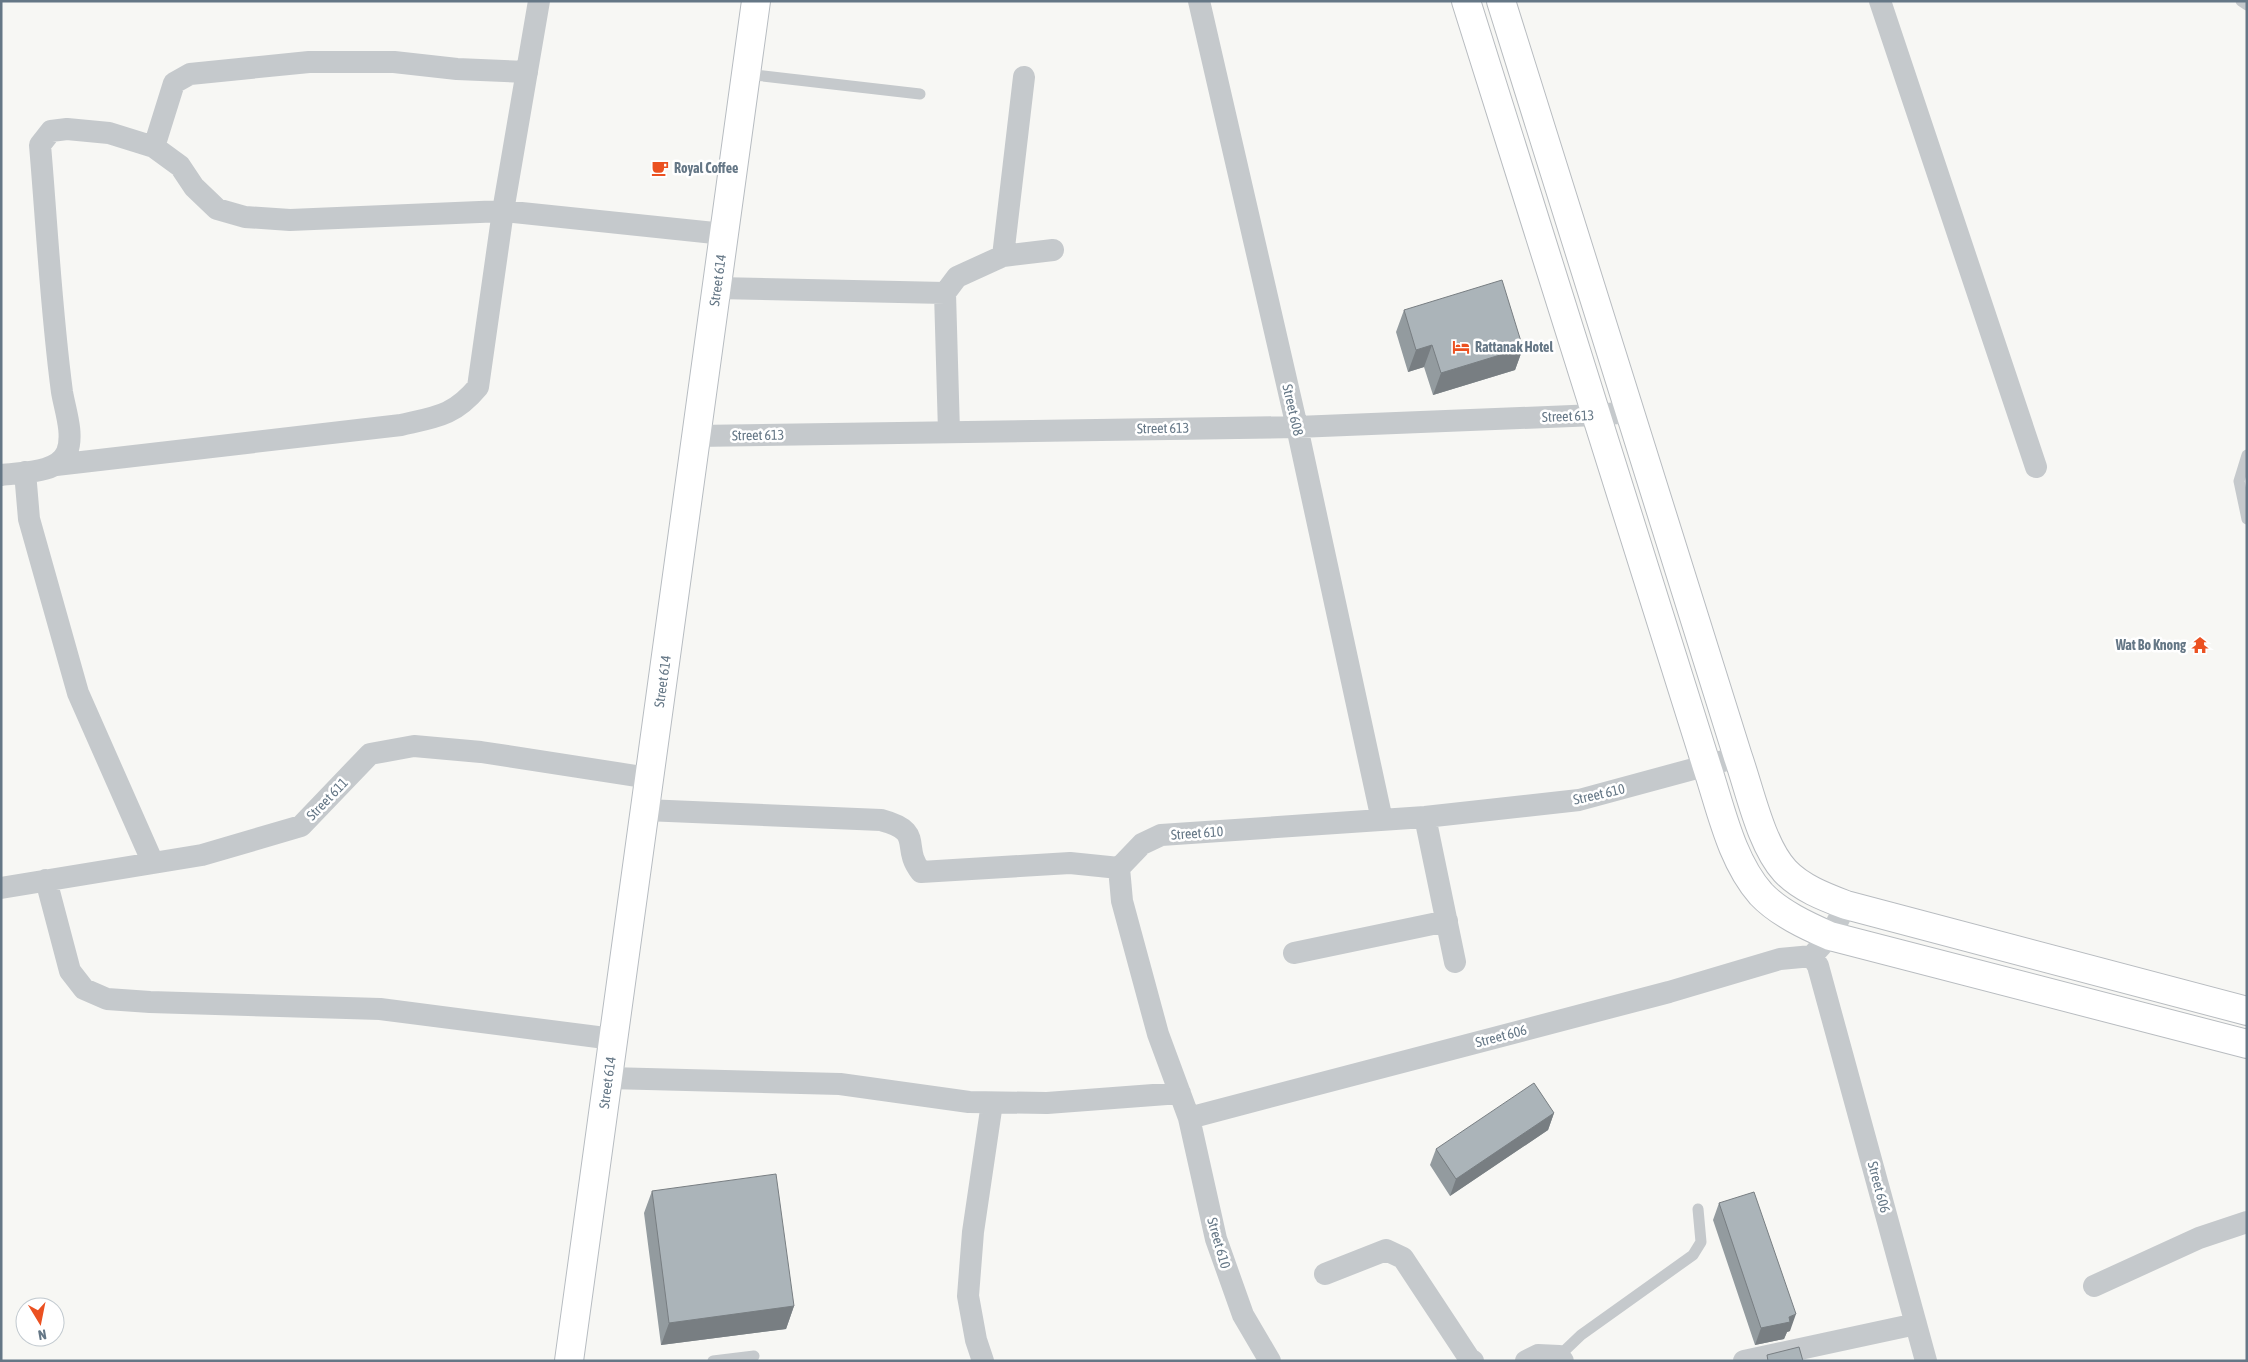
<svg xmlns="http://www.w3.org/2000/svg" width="2248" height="1362" font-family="'Asap Condensed',sans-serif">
	<rect width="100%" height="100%" fill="#f7f7f4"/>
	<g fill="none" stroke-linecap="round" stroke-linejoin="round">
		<g stroke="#b7bcc1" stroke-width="30">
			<g id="secondary">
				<path id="s1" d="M569 1361 756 1"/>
			</g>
		</g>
		<g stroke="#b8bcc0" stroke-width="30">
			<path id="primary" d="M1466 1 1707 767C1721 809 1731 860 1761 894 1779 913 1807 926 1830 936L2247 1044
				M1501 1 1738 757C1750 791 1761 845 1785 871 1801 888 1825 897 1846 905L2247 1011"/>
		</g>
		<path stroke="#c5c9cc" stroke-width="11" d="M2241 1 2247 5
			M746 74 920 94
			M2247 455 2239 481 2247 519
			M1559 1356 1581 1335 1693 1255 1701 1242 1698 1209
			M713 1361 754 1356"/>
		<path stroke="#c5c9cc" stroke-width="22" d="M1199 1 1297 427 1382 820
			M1880 1 2036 467
			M154 147 174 83 190 74 309 62H394L457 69 527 72
			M1003 256 1024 77
			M717 288 945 293 957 277 1003 256 1053 250
			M945 293 949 432
			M696 436 1297 427 1596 415 1630 412
			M56 465 401 425C436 417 454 416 478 387L503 211 539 1
			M25 472 29 519 78 693 153 863
			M1 475C21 472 58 474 67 452 74 434 65 410 62 392 51 310 47 227 40 145L51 131 67 129 109 133 154 147 180 166 194 187 217 209 245 217 290 220 503 211 724 234
			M645 810 881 820C926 832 900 846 921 872L1070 863 1119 868
			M1425 817 1455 962
			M46 880 70 971 84 989 107 999 150 1002 380 1009 613 1039
			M1 888 202 855 301 826 370 754 414 746 481 752 649 778
			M1846 905 1830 936 1812 956 1818 966 1926 1361
			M1294 953 1447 921
			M608 1078 840 1084 969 1102 1047 1103 1180 1093
			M1189 1118 1669 992 1780 959 1812 956
			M1325 1274 1386 1250 1403 1258 1469 1358 1473 1361
			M2094 1286 2199 1238 2247 1222
			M983 1361 976 1340 968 1296 973 1232 992 1103
			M1270 1361 1243 1315 1216 1239 1189 1118 1158 1034 1122 901 1119 868 1142 844 1161 835 1425 817 1579 800 1738 757
			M1526 1361 1538 1355 1559 1356 1563 1361
			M1744 1361 1916 1324"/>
		<use href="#secondary" stroke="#fff" stroke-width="28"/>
		<use href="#primary" stroke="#fff" stroke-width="28"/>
	</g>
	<path fill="#939b9f" d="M1404 310 1523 348 1515 370 1433 395 1424 367 1408 372 1396 332Z
		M1554 1113 1548 1130 1450 1196 1430 1165 1436 1149Z
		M652 1191 794 1306 786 1329 661 1345 644 1213Z
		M1719 1203 1790 1331 1787 1332 1784 1339 1755 1345 1713 1220Z"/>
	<path fill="#787e82" d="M1432 345 1424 367 1408 372 1416 350Z
		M1523 348 1515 370 1433 395 1441 373Z
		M1554 1113 1548 1130 1450 1196 1456 1179Z
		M794 1306 786 1329 661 1345 669 1323Z
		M1796 1314 1790 1331 1787 1332 1784 1339 1755 1345 1761 1328Z"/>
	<path fill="#abb4b9" stroke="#787e82" d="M1502 280 1523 348 1441 373 1432 345 1416 350 1404 310Z
		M1534 1083 1554 1113 1456 1179 1436 1149Z
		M776 1174 794 1306 669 1323 652 1191Z
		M1754 1192 1796 1314 1789 1317 1790 1322 1761 1328 1719 1203Z
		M1799 1347 1803 1361H1768L1767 1355Z"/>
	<defs>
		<g id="cafe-bare" transform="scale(1.35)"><path d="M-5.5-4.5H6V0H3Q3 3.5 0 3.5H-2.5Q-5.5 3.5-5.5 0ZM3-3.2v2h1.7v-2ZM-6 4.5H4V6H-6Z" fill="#eb5121" stroke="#fff" stroke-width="2.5" paint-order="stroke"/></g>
		<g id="hotel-bare" transform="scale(1.35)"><path d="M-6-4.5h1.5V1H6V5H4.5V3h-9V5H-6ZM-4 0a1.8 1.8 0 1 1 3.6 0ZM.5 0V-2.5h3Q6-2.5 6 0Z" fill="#eb5121" stroke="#fff" stroke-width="2.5" paint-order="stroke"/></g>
		<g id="temple-bare" transform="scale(1.35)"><path d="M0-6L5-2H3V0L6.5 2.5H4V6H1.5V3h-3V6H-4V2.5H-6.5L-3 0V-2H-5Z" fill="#eb5121" stroke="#fff" stroke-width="2.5" paint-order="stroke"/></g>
	</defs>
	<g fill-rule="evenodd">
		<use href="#cafe-bare" x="660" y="168"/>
		<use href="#hotel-bare" x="1461" y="347"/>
		<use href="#temple-bare" x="2200" y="645"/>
	</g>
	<g text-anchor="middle" stroke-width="5" stroke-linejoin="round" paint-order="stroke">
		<g font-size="14" font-weight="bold" fill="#657786" stroke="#fff" text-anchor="start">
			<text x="674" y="173">Royal Coffee</text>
			<text x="1475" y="352">Rattanak Hotel</text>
			<text x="2186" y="650" text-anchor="end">Wat Bo Knong</text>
		</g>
		<g font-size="14" fill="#657786" stroke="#fff">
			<text dy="5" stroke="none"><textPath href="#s1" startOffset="1091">Street 614</textPath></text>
			<text transform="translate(1293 410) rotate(77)" y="5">Street 608</text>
			<text transform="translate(1568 416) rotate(-2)" y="5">Street 613</text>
			<text transform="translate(1163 428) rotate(-1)" y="5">Street 613</text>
			<text transform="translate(758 435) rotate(-1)" y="5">Street 613</text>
			<text dy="5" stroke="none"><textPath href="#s1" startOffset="686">Street 614</textPath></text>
			<text transform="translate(1599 794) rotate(-13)" y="5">Street 610</text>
			<text transform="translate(327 799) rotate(-46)" y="5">Street 611</text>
			<text transform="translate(1197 833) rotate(-4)" y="5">Street 610</text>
			<text transform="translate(1501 1036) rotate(-15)" y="5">Street 606</text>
			<text dy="5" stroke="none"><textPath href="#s1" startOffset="281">Street 614</textPath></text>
			<text transform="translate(1879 1187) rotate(75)" y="5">Street 606</text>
			<text transform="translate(1219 1243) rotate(74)" y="5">Street 610</text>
		</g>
	</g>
	<rect width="2248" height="1362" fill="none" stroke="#657786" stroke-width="5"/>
	<g transform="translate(40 1322) rotate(170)"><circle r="24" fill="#ffffff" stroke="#c1c9cf"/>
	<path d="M0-4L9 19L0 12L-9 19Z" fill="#eb5121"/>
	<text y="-8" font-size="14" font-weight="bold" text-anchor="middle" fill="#657786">N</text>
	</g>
</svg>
